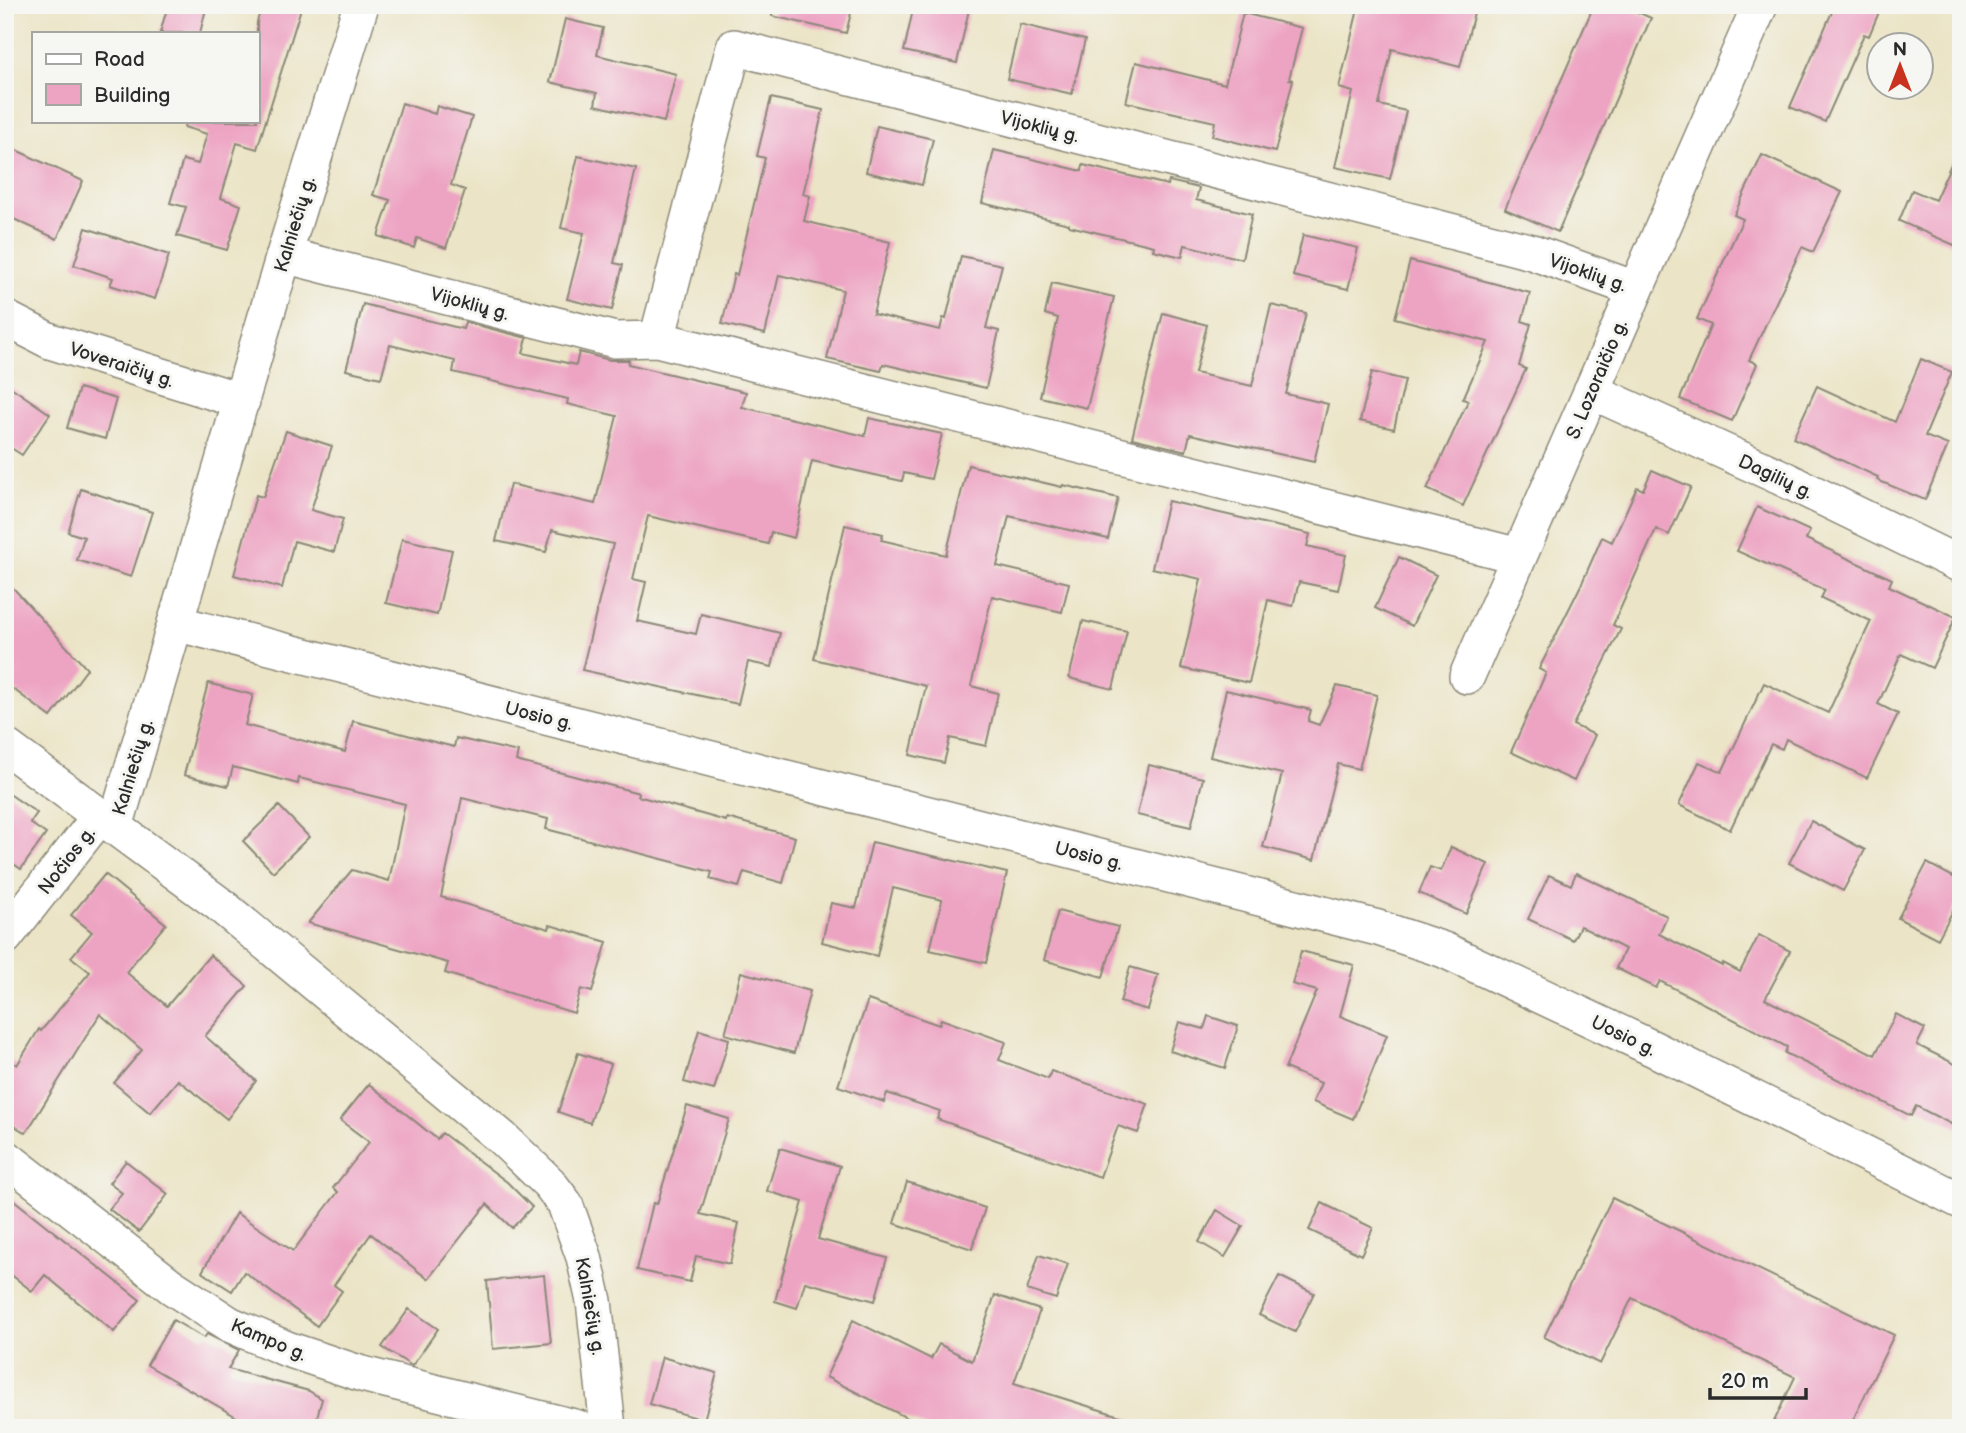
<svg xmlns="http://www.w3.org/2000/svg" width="1966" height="1433" font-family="'Balsamiq Sans',sans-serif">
	<rect width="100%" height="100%" fill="#f6f6f2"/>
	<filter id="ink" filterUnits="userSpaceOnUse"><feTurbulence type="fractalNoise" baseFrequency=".0143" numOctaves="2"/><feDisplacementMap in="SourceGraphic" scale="14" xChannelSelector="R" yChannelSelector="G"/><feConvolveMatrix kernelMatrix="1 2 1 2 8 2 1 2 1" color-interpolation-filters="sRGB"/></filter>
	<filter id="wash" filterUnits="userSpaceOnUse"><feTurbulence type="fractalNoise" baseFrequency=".00686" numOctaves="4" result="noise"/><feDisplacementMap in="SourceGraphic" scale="28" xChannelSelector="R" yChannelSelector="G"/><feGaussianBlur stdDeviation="1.57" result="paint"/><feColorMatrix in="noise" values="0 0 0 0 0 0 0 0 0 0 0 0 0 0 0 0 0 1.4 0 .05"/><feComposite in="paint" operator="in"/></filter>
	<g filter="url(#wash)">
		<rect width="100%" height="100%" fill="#ebe4c6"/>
		<g id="blocks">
			<path fill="#eda3c2" d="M168 5H207L200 33H160Z
				M262 5H302L257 149 237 143 221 198 241 205 227 250 177 236 186 207 170 203 183 160 198 164 207 134 184 127 185 121H257V22Z
				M773 5H853L846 33 772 16Z
				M914 5H970L957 63 904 51Z
				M1359 5H1476L1460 67 1392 49 1379 105 1406 111 1390 179 1335 167 1353 92 1339 88Z
				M1594 5H1622L1651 18 1558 232 1505 209Z
				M1835 5H1882L1869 36 1864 34 1825 122 1790 107Z
				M1243 13 1302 28 1289 79 1293 80 1275 152 1212 136 1215 122 1126 102 1136 62 1225 84Z
				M565 19 603 28 597 55 676 74 664 122 595 105 597 93 550 82Z
				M1020 24 1085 40 1072 94 1007 79Z
				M771 98 823 110 803 194 810 196 804 221 890 242 873 314 940 330 943 318 946 319 961 256 1002 265 986 328 999 331 986 388 883 364 881 371 827 359 843 290 779 275 765 334 722 324 734 274 737 275 765 158 757 156Z
				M402 103 435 114 437 106 472 117 451 185 465 190 446 248 417 238 414 248 378 236 390 200 373 195Z
				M877 126 933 139 922 185 866 172Z
				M1961 142V248L1899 221 1912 190 1935 200Z
				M14 149 83 181 57 239 5 215V167Z
				M994 150 1082 171 1083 165 1168 185 1169 181 1199 188 1196 200 1252 214 1242 259 1185 245 1182 257 1153 250 1154 246 1069 226V224L982 203Z
				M1762 155 1842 192 1813 252 1802 247 1749 360 1757 364 1732 421 1680 399 1711 325 1697 319 1743 219 1734 215Z
				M578 156 636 169 614 263 623 265 612 310 567 299 584 233 561 228Z
				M86 228 169 255 155 299 110 285 113 278 74 265Z
				M1303 235 1358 248 1348 289 1293 276Z
				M1410 261 1530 293 1522 321 1531 324 1519 366 1526 369 1463 506 1427 489 1468 401 1463 399 1488 342 1395 318Z
				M1052 283 1114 297 1087 408 1040 397 1058 318 1045 314Z
				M363 304 463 329 465 322 527 338 523 353 576 365 579 352 610 360H629L628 364 746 392 742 407 865 436 869 418 942 434 931 479 904 473 902 481 812 461 794 538 771 532 768 544 648 516 633 579 646 582 637 621 696 634 701 614 780 633 772 667 748 662 738 704 582 670 613 544 552 530 546 552 496 541 510 484 595 504 617 416 567 404 568 399 453 372 455 361 390 345 381 378 346 370Z
				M1271 305 1306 313 1286 394 1328 404 1314 462 1190 434 1186 451 1132 438 1163 313 1207 325 1195 373 1252 386Z
				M1921 359 1952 372 1925 436 1948 445 1925 500 1877 480 1878 477 1793 438 1817 386 1895 422Z
				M1372 372 1405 380 1394 429 1360 421Z
				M5 383 50 414 22 455 5 444Z
				M79 388 116 399 105 439 67 428Z
				M286 431 332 446 311 510 343 519 334 552 294 541 282 588 234 575 256 495 263 497Z
				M968 465 1062 487 1063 485 1118 498 1108 539 1009 516 997 566 1069 583 1062 612 992 596 971 686 998 693 986 746 950 738 944 763 910 755 926 686 814 659 845 525 883 534 881 540 946 555Z
				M1652 470 1691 487 1669 535 1656 529 1613 625 1621 629 1573 725 1595 735 1574 781 1511 752 1546 673 1539 669 1582 583 1602 537 1612 542 1637 487 1643 490Z
				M81 489 152 512 131 577 77 560 84 537 68 532Z
				M1168 501 1310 534 1307 546 1346 555 1338 590 1299 582 1293 606 1268 600 1249 683 1181 668 1201 579 1152 568Z
				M1757 507 1810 531 1806 539 1892 579 1889 586 1956 617 1932 668 1901 654 1878 704 1898 714 1867 778 1786 739 1782 749 1771 744 1730 830 1679 805 1699 762 1722 772 1764 683 1828 713 1871 621 1821 598 1825 590 1737 551Z
				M402 539 452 550 437 615 386 603Z
				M1399 557 1436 575 1412 626 1375 608Z
				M5 579 87 669 51 717 5 683Z
				M1083 621 1127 631 1113 689 1069 678Z
				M208 683 253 695 245 725 345 752 353 721 454 747 456 738 518 752 516 761 639 793 638 796 726 821 727 818 795 837 783 883 744 872 739 887 710 879 712 872 546 829 548 819 462 798 441 897 549 929 550 925 607 942 592 992 581 989 574 1013 445 973 448 963 308 923 352 870 389 881 405 804 299 778 298 784 233 767 228 786 184 775Z
				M1337 686 1377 695 1359 769 1338 764 1314 860 1263 847 1282 774 1210 757 1226 690 1311 710 1308 721 1319 725Z
				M1149 765 1203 778 1191 827 1137 815Z
				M5 791 37 813 30 823 46 834 21 869 5 858Z
				M279 806 309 837 273 872 243 841Z
				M1811 821 1865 850 1843 891 1789 863Z
				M872 842 1007 873 986 963 930 950 942 900 893 888 877 956 822 942 831 903 856 908Z
				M1451 847 1488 864 1466 914 1419 893 1430 867 1441 871Z
				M1927 863 1961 881V895L1938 939 1898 918Z
				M1576 873 1667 916 1659 934 1722 966 1723 963 1740 972 1759 935 1790 951 1765 999 1875 1055 1896 1014 1925 1029 1917 1045 1961 1067V1129L1916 1106 1911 1116 1785 1053 1787 1047 1660 981 1656 988 1616 968 1625 949 1580 926 1573 940 1528 919 1549 875 1571 885Z
				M105 874 166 924 126 972 167 1006 210 955 247 986 205 1036 256 1081 227 1119 178 1080 150 1113 114 1083 142 1050 100 1014 26 1133 5 1120V1057L17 1065 39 1029 41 1031 90 972 71 957 92 932 71 915Z
				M1058 911 1118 927 1103 977 1044 960Z
				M1301 951 1354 965 1340 1016 1387 1035 1353 1119 1313 1102 1321 1083 1285 1068 1317 991 1292 984Z
				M1130 967 1158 975 1148 1010 1120 1002Z
				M741 972 810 991 794 1053 725 1034Z
				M868 1000 939 1025 941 1019 1006 1042 999 1060 1048 1079 1051 1071 1148 1104 1138 1133 1118 1126 1100 1177 937 1119 940 1111 887 1093 884 1102 838 1086Z
				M1208 1016 1238 1026 1225 1068 1170 1051 1179 1022 1204 1029Z
				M699 1030 729 1039 714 1090 684 1082Z
				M578 1053 611 1064 590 1123 558 1112Z
				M369 1084 437 1139 442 1133 507 1182 532 1207 512 1228 487 1204 428 1279 371 1234 334 1285 342 1291 317 1326 244 1272 232 1291 202 1272 236 1213 293 1251 338 1192 333 1188 369 1142 340 1120Z
				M687 1106 729 1119 700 1214 739 1223 730 1264 696 1256 690 1282 637 1270 653 1203 657 1204Z
				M780 1148 840 1166 818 1239 887 1258 875 1301 805 1282 797 1308 775 1301 803 1202 767 1191Z
				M126 1161 168 1194 139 1232 109 1209 122 1193 109 1183Z
				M907 1182 985 1208 972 1249 894 1223Z
				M5 1193 140 1300 114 1332 45 1275 32 1291 5 1270Z
				M1612 1198 1894 1335 1849 1428H1771L1795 1377 1632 1298 1600 1364 1544 1337Z
				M1322 1203 1373 1228 1361 1255 1309 1230Z
				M1217 1210 1243 1226 1225 1257 1199 1242Z
				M1039 1255 1068 1264 1056 1299 1027 1290Z
				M544 1275 551 1343 493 1349 487 1281Z
				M1279 1276 1314 1293 1295 1332 1259 1315Z
				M995 1295 1040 1310 1014 1383 1139 1422 1138 1428H927L826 1377 853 1320 931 1359 939 1344 972 1361Z
				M409 1309 438 1329 412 1366 382 1347Z
				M173 1320 204 1338 207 1334 239 1350 228 1369 309 1391 322 1399 314 1428H237L240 1419 147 1365Z
				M662 1357 717 1373 704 1420 649 1404Z"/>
		</g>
	</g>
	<g filter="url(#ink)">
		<use href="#blocks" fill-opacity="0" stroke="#8b8878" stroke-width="2"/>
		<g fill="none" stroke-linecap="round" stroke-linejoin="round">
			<g stroke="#8b8878" stroke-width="38">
				<path id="minor" d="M284 255 615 340 657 339 1519 556
					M5 318 50 341 242 401
					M657 339 734 47 1532 252 1635 289
					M1591 391 1778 476 1961 565
					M175 623 1315 912 1378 928 1444 950 1654 1049 1961 1201
					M1467 676 1760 5
					M5 746 219 904 502 1138 549 1183 565 1204 584 1257 594 1301 608 1428
					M115 827 284 255 361 5
					M5 937 100 816
					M5 1157 171 1286 229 1324 287 1349 362 1374 578 1428"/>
			</g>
			<use href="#minor" stroke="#fff" stroke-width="35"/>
		</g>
	</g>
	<g text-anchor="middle" stroke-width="6" stroke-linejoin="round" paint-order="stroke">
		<g font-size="19" fill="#2b2b2b" stroke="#f6f6f2">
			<text transform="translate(1040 126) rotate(14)" y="7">Vijoklių g.</text>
			<text transform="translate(294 224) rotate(-73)" y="7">Kalniečių g.</text>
			<text transform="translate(1588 272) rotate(19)" y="7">Vijoklių g.</text>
			<text transform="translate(470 303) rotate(15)" y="7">Vijoklių g.</text>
			<text transform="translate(122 364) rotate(18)" y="7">Voveraičių g.</text>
			<text transform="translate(1596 379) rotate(-67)" y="7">S. Lozoraičio g.</text>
			<text transform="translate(1776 476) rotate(25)" y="7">Dagilių g.</text>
			<text transform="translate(539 715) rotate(14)" y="7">Uosio g.</text>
			<text transform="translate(132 767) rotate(-73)" y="7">Kalniečių g.</text>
			<text transform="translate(1089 855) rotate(14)" y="7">Uosio g.</text>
			<text transform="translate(66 860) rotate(-52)" y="7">Nočios g.</text>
			<text transform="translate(1624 1035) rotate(26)" y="7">Uosio g.</text>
			<text transform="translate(591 1306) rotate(80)" y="7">Kalniečių g.</text>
			<text transform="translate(269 1339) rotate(23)" y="7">Kampo g.</text>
		</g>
	</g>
	<rect width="1966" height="1433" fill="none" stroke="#f6f6f2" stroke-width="28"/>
	<rect x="32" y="32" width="228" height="91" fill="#f6f6f2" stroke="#a5a5a2" stroke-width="2"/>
	<rect x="46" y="54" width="35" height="10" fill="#ffffff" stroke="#a5a5a2" stroke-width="2"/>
	<text x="94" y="66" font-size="21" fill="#2b2b2b">Road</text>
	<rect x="46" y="84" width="35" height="21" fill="#eda3c2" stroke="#a5a5a2" stroke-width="2"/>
	<text x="94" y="102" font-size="21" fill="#2b2b2b">Building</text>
	<g transform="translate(1900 66)"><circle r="33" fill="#f6f6f2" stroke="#a5a5a2" stroke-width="2"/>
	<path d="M0-5L12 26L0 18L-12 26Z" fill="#c8321e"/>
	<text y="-10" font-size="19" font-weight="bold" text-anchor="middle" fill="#2b2b2b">N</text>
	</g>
	<path d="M1710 1388v10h96v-10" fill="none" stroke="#2b2b2b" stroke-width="3.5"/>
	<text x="1721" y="1388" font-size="21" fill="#2b2b2b" stroke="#f6f6f2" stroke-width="5" paint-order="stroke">20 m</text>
</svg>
